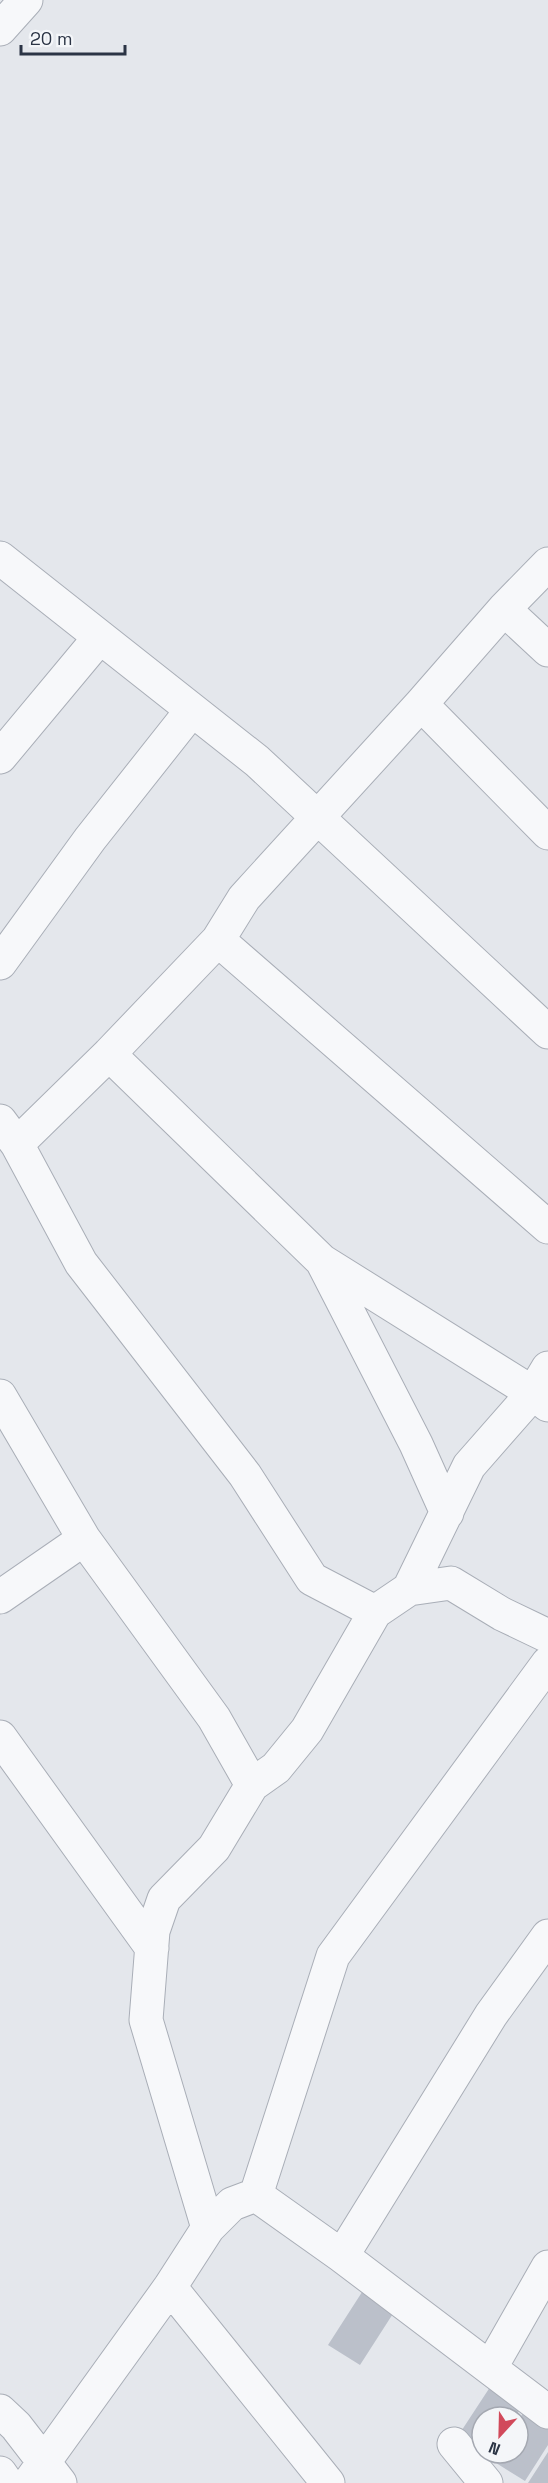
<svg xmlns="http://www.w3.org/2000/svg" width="548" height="2483" font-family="'Space Grotesk',sans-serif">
	<rect width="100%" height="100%" fill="#e4e7ec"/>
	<path fill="#bbc0ca" d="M364 2289 396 2309 360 2365 328 2345Z
		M494 2381 526 2401 515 2417H482V2451L458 2436Z
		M528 2405 548 2418V2445L525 2481 493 2461 498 2453H518V2421Z
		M548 2452V2483H528Z"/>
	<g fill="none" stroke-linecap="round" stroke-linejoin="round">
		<g stroke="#a9aeb7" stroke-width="35">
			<path id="minor" d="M0 29 26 0
				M0 558 257 761 548 1032
				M548 564 504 609 421 704 548 833
				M504 609 548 650
				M0 757 100 637
				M218 940 244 898 421 704
				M0 963 90 839 192 710
				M109 1054 322 1261 533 1393 548 1405
				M0 1121 17 1144 81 1263 245 1475 312 1579 375 1612
				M17 1144 109 1054 218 940 548 1227
				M323 1263 416 1444 447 1513
				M0 1396 84 1539 214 1718 252 1785 276 1768 307 1730 375 1612 409 1589 451 1583 502 1614 548 1636
				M409 1589 469 1466 533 1393 548 1368
				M0 1597 84 1539
				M0 1737 152 1948
				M256 2195 333 1956 548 1663
				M208 2228 146 2020 153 1931 164 1899 214 1848 252 1785
				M342 2256 491 2015 548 1936
				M170 2287 328 2483
				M491 2367 548 2267
				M0 2411 16 2426 60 2483
				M454 2444 486 2483
				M0 2473 7 2483
				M29 2483 170 2287 208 2228 232 2204 256 2195 342 2256 548 2412"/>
		</g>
		<use href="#minor" stroke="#f7f8fa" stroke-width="33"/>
	</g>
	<g transform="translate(500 2435) rotate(202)"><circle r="28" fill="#f4f6f9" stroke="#a4a8b1" stroke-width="1.5"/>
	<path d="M0-4.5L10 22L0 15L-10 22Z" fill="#d1495b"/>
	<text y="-9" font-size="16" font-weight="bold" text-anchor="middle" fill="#2b3445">N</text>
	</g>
	<path d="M21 45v9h104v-9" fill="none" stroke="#2b3445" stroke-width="3"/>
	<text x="30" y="45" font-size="18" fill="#2b3445" stroke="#f4f6f9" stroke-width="4.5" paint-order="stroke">20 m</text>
</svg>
